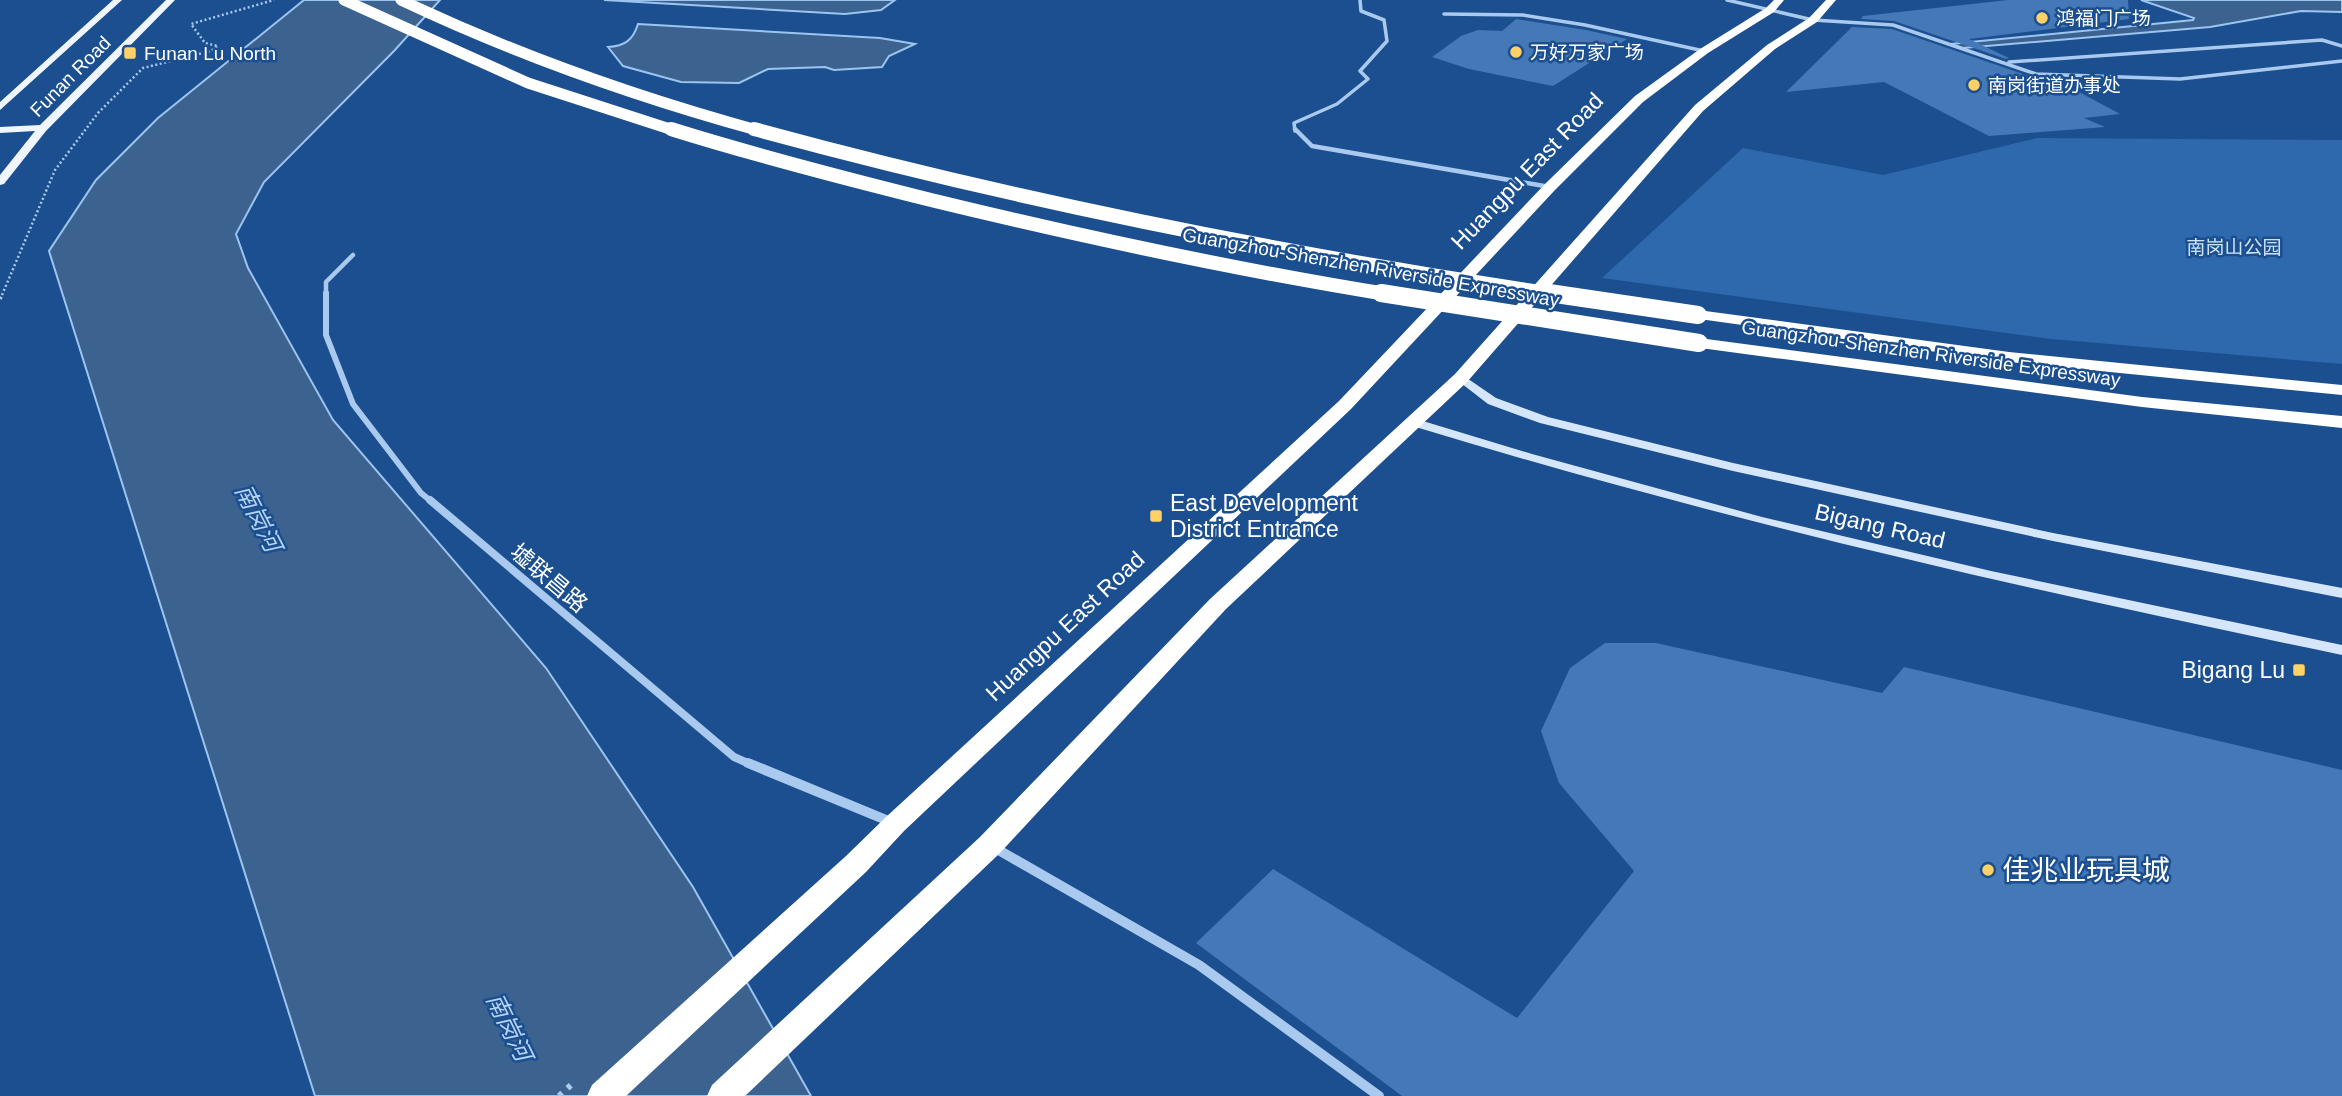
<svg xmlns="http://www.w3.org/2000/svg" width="2342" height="1096" font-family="Arial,'Noto Sans SC',sans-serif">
	<rect width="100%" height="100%" fill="#1b4f8f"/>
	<path fill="#2e69ad" d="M2037 138 2342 140V364L2051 339 1602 278 1743 148 1883 175Z"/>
	<path fill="#3c6290" stroke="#9cc4f0" stroke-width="2" d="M304 0H440L394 51 264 182 236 234 248 268 333 420 546 668 693 887 811 1096H315L49 251 96 180 158 118Z
		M604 0H895L881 10 845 14Z
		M2141 0H2342V12L2301 11 2210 27 1963 48 1950 44 2193 20 2194 18Z
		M638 24 880 38 915 44 889 56 882 67 834 70 825 67 768 69 739 83 681 82 623 66 608 47C625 46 633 40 638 24Z"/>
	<path fill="#4478b7" d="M2008 0H2128L2129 19 1969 39 2009 58 2006 59 1894 21 1861 19 1863 16Z
		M1516 19 1586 30 1627 39 1553 86 1469 69 1432 57 1461 36 1478 30 1502 31Z
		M1852 27 1892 29 2035 78 2055 79 2120 114 2084 118 2105 127 1989 136 1884 82 1786 92Z
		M1605 643H1656L1882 693 1904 667 2342 770V1096H1402L1196 943 1273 869 1517 1018 1634 871 1559 783 1541 731 1570 668Z"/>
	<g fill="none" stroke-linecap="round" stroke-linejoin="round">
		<path stroke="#a9c9ee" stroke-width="2.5" stroke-dasharray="2 2.5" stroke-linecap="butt" d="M2 295 55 170 98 113 143 68 211 51 218 46 205 43 191 24 274 0"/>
		<path stroke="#a9c9ee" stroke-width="3.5" stroke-dasharray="2.5 4.5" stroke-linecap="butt" d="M0 299 3 293"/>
		<path stroke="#a9c9ee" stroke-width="6" stroke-dasharray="4.5 7" stroke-linecap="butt" d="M559 1096 571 1085"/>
		<path stroke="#a9c9ee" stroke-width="3.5" d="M1727 0 1813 20 1893 25 2036 74 2180 79 2342 61
			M1444 14 1523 15 1585 25 1704 51
			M2009 62 2322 40 2342 46
			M1295 131 1294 123 1337 104 1368 79 1360 71 1387 41 1384 20 1361 11 1360 0"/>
		<path stroke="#a9c9ee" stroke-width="4.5" d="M1295 129 1312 146 1550 187
			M326 295V282L353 255"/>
		<path stroke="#a9c9ee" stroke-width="6" d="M326 293V335L353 404 421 493 432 502"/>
		<path stroke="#a9c9ee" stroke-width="8" d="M430 500 734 757 752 765"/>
		<path stroke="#a9c9ee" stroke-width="10" d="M748 763 891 822
			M995 848 1199 965 1379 1096"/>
		<path fill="#d6e6fa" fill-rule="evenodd" d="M1461 374 1496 398 1548 417 1733 463 2053 533 2342 588V598L2053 541 1733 471 1540 423 1488 404 1457 380V376Z
			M1413 418 1532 454 1762 517 1991 571 2342 645V655C2028 590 1716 519 1409 425L1407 422Z"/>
		<path fill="#f0f6ff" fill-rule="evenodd" d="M113 0H122L0 110V102Z
			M166 0H175L46 131 4 184 0 185V175L35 131 0 133V127L40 125Z"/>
		<path fill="#fff" fill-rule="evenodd" d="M1774 0H1784L1774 12 1708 53 1643 102 1555 190 1351 409 904 831 866 872 626 1096H587L592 1085 846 856 886 817 1339 401 1545 184 1635 96 1700 49 1766 8Z
			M1826 0H1836L1817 22 1775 49 1703 111 1467 382 1226 609 1000 853 745 1096H707L712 1085 980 837 1210 599 1455 374 1695 105 1767 45 1809 18Z
			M1698 310 2009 352 2342 385V395L2009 362 1692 318 1690 315 1692 312Z
			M1699 338 2142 397 2342 416V428L2142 407 1693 347 1691 343 1693 339Z"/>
		<path stroke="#fff" stroke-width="11" d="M344 0 528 83 676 131
			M401 0C517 55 636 97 760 131"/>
		<path stroke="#fff" stroke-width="14" d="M671 129C757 156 843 178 931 200 1083 237 1237 270 1392 295
			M754 129C1018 201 1289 255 1560 295"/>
		<path stroke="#fff" stroke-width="18" d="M1381 293 1699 343
			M1549 293 1698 315"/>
	</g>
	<g fill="#ffd166" stroke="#1b4f8f" stroke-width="2.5">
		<circle cx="2042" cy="18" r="7"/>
		<circle cx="1516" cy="52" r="7"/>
		<rect x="123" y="46" width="14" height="14" rx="3.5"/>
		<circle cx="1974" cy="85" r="7"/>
		<rect x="1149" y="509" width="14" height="14" rx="3.5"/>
		<rect x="2292" y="663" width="14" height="14" rx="3.5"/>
		<circle cx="1988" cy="870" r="7"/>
	</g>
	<g text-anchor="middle" stroke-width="5" stroke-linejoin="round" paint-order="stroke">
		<g font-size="19" fill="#fff" stroke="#1b4f8f" text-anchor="start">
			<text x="2056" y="25">鸿福门广场</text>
			<text x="1530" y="59">万好万家广场</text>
			<text x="144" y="60">Funan Lu North</text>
			<text x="1988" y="92">南岗街道办事处</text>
		</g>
		<g font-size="19" fill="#fff" stroke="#1b4f8f">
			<text transform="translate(70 76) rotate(-45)" y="7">Funan Road</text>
			<text transform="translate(1371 267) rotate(10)" y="7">Guangzhou-Shenzhen Riverside Expressway</text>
			<text transform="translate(1931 353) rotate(8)" y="7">Guangzhou-Shenzhen Riverside Expressway</text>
		</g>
		<g font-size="19" fill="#cfe3fa" stroke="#1b4f8f">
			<text x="2234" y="254">南岗山公园</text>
		</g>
		<g font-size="23" fill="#fff" stroke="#1b4f8f">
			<text transform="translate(1527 171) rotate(-46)" y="8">Huangpu East Road</text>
			<text transform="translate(1880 526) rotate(13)" y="8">Bigang Road</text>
			<text transform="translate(549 578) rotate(40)" y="8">墟联昌路</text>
			<text transform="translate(1065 626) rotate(-43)" y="8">Huangpu East Road</text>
		</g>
		<g font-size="23" fill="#fff" stroke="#1b4f8f" text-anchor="start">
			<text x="1170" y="511">East Development<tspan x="1170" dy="26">District Entrance</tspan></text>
			<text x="2285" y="678" text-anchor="end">Bigang Lu</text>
		</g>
		<g font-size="24" font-style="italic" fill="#b5d3f5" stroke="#1b4f8f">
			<text transform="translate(258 518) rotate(63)" y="8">南岗河</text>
			<text transform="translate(509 1027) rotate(64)" y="8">南岗河</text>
		</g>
		<g font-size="28" fill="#fff" stroke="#1b4f8f" text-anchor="start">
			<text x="2002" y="880">佳兆业玩具城</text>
		</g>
	</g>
</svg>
